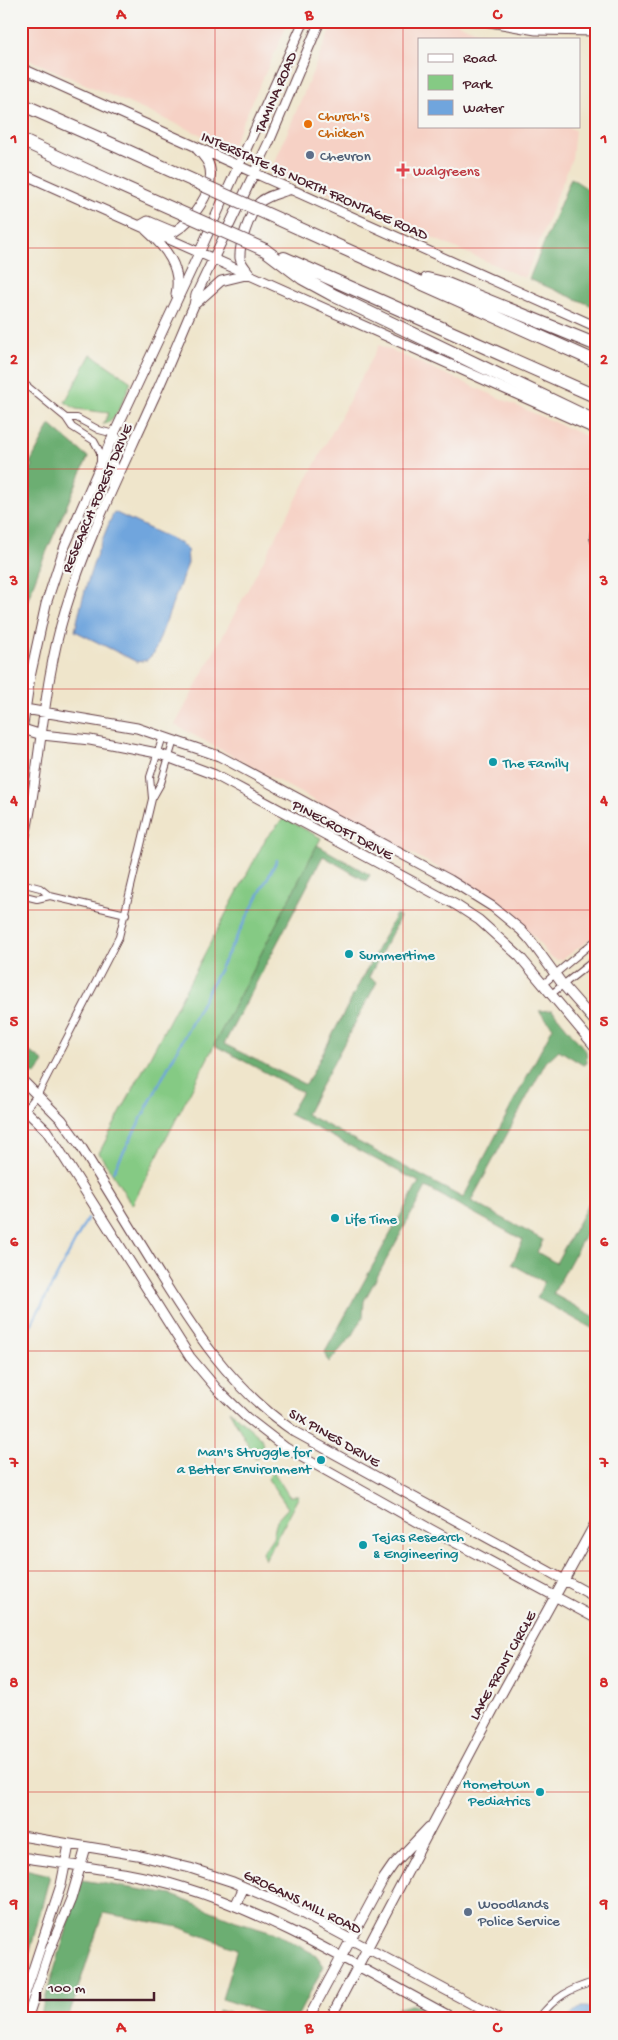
<svg xmlns="http://www.w3.org/2000/svg" width="618" height="2040" font-family="'Gochi Hand',sans-serif">
	<rect width="100%" height="100%" fill="#f6f6f2"/>
	<filter id="ink" filterUnits="userSpaceOnUse"><feTurbulence type="fractalNoise" baseFrequency=".02" numOctaves="2"/><feDisplacementMap in="SourceGraphic" scale="10" xChannelSelector="R" yChannelSelector="G"/><feConvolveMatrix kernelMatrix="1 2 1 2 8 2 1 2 1" color-interpolation-filters="sRGB"/></filter>
	<filter id="wash" filterUnits="userSpaceOnUse"><feTurbulence type="fractalNoise" baseFrequency=".0096" numOctaves="4" result="noise"/><feDisplacementMap in="SourceGraphic" scale="20" xChannelSelector="R" yChannelSelector="G"/><feGaussianBlur stdDeviation="1.12" result="paint"/><feColorMatrix in="noise" values="0 0 0 0 0 0 0 0 0 0 0 0 0 0 0 0 0 1.4 0 .05"/><feComposite in="paint" operator="in"/></filter>
	<g filter="url(#wash)">
		<rect width="100%" height="100%" fill="#efe5cb"/>
		<path fill="#f6d1c5" d="M21 21H289L231 148 21 56Z
			M334 21H452L484 34 523 39H419V126H566L575 130 572 158 525 278 272 169Z
			M379 345 597 441V934L563 959 557 960 550 957 535 938 508 913 459 879 175 725Z"/>
		<path fill="#85ca84" stroke="#687458" d="M91 354 131 382C124 397 119 418 103 425L109 413 76 409 65 402Z
			M284 818 321 838 132 1205 99 1153 266 838Z
			M229 1410 261 1438 263 1446 256 1459Z
			M273 1471 289 1496H299L265 1560 262 1553 273 1537 277 1520 288 1508 268 1479Z"/>
		<path fill="#6cae72" stroke="#5b664e" d="M571 178 597 195V308L529 279Z
			M50 425 88 457 39 569 24 610 21 609V487L33 465 30 463Z
			M317 845 370 875 366 881 323 856 224 1044 306 1085 396 914 400 917 369 977 377 982 306 1114 463 1198 553 1027 539 1011 552 1010 586 1051 587 1063 583 1065 559 1050 546 1062 471 1201 543 1240 537 1252 556 1263 597 1188V1213L553 1294 597 1318V1331L537 1298 544 1282 512 1264 523 1240 426 1187 364 1301 363 1317 353 1335 329 1362 325 1352 419 1182 289 1114 302 1092 214 1045Z
			M21 1046 43 1061 44 1063 35 1075C19 1066 21 1063 21 1046Z
			M21 1868 50 1875 21 1986Z
			M82 1880 172 1895 236 1921 273 1932 316 1955 324 1966 296 2019H281L222 1999 237 1949 179 1927 103 1913 68 2019H39Z
			M414 2004 438 2019H354Z
			M218 2010 250 2019H207L216 2016Z"/>
		<path fill="#70a5dd" stroke="#5d6284" d="M114 512 180 543 187 549 188 563 154 653 147 660 137 662 75 631C84 588 96 552 114 512Z
			M581 2007H587L596 2012 597 2019H566Z"/>
		<g fill="none" stroke-linecap="round" stroke-linejoin="round">
			<path stroke="#70a5dd" stroke-width="2.5" d="M113 1172 277 860
				M21 1344 87 1219"/>
		</g>
	</g>
	<g filter="url(#ink)">
		<g fill="none" stroke-linecap="round" stroke-linejoin="round">
			<g stroke="#633d43" stroke-width="8">
				<path id="street" d="M21 381 66 418 72 427 94 441 100 452V463
					M66 418H77L99 430 114 434
					M597 506 593 538 597 550
					M152 798 150 777 163 736
					M21 883 40 888 50 896
					M21 895 37 899 50 896 126 914
					M542 985 597 939
					M550 995 597 958
					M25 1110 38 1094 119 937 152 799 161 783 174 740
					M538 2019C556 1996 569 1989 597 1981"/>
			</g>
			<g stroke="#633d43" stroke-width="11">
				<path id="secondary" d="M484 21 536 30 597 31
					M21 68 597 327
					M21 173 597 430
					M141 225 148 221 174 232C192 221 214 192 210 169 209 161 202 154 197 149
					M146 230C165 247 182 267 176 294
					M194 305 221 281 250 274C246 269 241 264 240 258 239 243 250 214 259 203 267 195 281 193 291 189
					M111 484 113 463 120 444 114 434
					M25 709 137 728 219 756 450 880 493 907 521 930 531 941 563 985 597 1024
					M23 729 42 735 90 740 157 753 215 775 456 905 479 920 520 957 597 1049
					M21 738 30 677 46 604 65 546 114 434 200 251 304 21
					M21 853C41 774 41 690 65 611 87 538 121 471 152 402 167 370 180 337 194 305L196 295 269 142 320 21
					M21 1079 62 1120 80 1145C103 1183 127 1221 150 1259 191 1327 229 1387 295 1432L597 1598
					M21 1106 46 1130 58 1148 190 1357 217 1389 246 1417 286 1448 432 1530 597 1619
					M21 1836 137 1855 190 1868 233 1882 292 1908 500 2019
					M21 1857C74 1866 130 1871 182 1887 278 1916 366 1972 455 2019
					M235 1906 244 1887
					M21 2006 61 1885 69 1845
					M27 2019 49 1952 71 1899 86 1847
					M308 2019 384 1878 393 1865 429 1827
					M330 2019 502 1693 597 1520"/>
			</g>
			<g stroke="#633d43" stroke-width="14">
				<path id="highway" d="M21 104 123 149
					M21 140 108 180
					M265 250 302 278 335 296 597 422
					M356 254 597 362
					M284 258 597 397
					M427 279 447 284 597 345"/>
			</g>
			<use href="#street" stroke="#fff" stroke-width="6"/>
			<use href="#secondary" stroke="#fff" stroke-width="9"/>
			<use href="#highway" stroke="#fff" stroke-width="12"/>
			<g stroke="#633d43" stroke-width="14" stroke-linecap="butt">
				<path id="highway-bridge" d="M123 149 356 254
					M108 180 265 250"/>
			</g>
			<use href="#highway-bridge" stroke="#fff" stroke-width="12"/>
		</g>
	</g>
	<path fill="none" stroke="#d62828" stroke-width="1" stroke-opacity="0.55" d="M215 21V2019M403 21V2019M21 248H597M21 469H597M21 689H597M21 910H597M21 1130H597M21 1351H597M21 1571H597M21 1792H597"/>
	<circle fill="#e8710a" stroke="#f6f6f2" stroke-width="2" cx="308" cy="124" r="5"/>
	<g fill="#5c6f8a" stroke="#f6f6f2" stroke-width="2">
		<circle cx="310" cy="155" r="5"/>
		<circle cx="468" cy="1912" r="5"/>
	</g>
	<path fill="#e0444e" stroke="#f6f6f2" stroke-width="2" d="M400.5 162.5h5v5h5v5h-5v5h-5v-5h-5v-5h5z"/>
	<g fill="#0f9aa8" stroke="#f6f6f2" stroke-width="2">
		<circle cx="493" cy="762" r="5"/>
		<circle cx="349" cy="954" r="5"/>
		<circle cx="335" cy="1218" r="5"/>
		<circle cx="321" cy="1460" r="5"/>
		<circle cx="363" cy="1545" r="5"/>
		<circle cx="540" cy="1792" r="5"/>
	</g>
	<g text-anchor="middle" stroke-width="4.5" stroke-linejoin="round" paint-order="stroke">
		<g font-size="15" fill="#4a1f2b" stroke="#f6f6f2">
			<text transform="translate(275 92) rotate(-67)" y="5">TAMINA ROAD</text>
			<text transform="translate(315 185) rotate(24)" y="5">INTERSTATE 45 NORTH FRONTAGE ROAD</text>
			<text transform="translate(96 498) rotate(-67)" y="5">RESEARCH FOREST DRIVE</text>
			<text transform="translate(343 829) rotate(28)" y="5">PINECROFT DRIVE</text>
			<text transform="translate(335 1437) rotate(30)" y="5">SIX PINES DRIVE</text>
			<text transform="translate(502 1665) rotate(-61)" y="5">LAKE FRONT CIRCLE</text>
			<text transform="translate(303 1901) rotate(26)" y="5">GROGANS MILL ROAD</text>
		</g>
		<g font-size="15" fill="#c56008" stroke="#f6f6f2" text-anchor="start">
			<text x="318" y="120">Church's<tspan x="318" dy="17">Chicken</tspan></text>
		</g>
		<g font-size="15" fill="#4e5e75" stroke="#f6f6f2" text-anchor="start">
			<text x="320" y="160">Chevron</text>
			<text x="478" y="1908">Woodlands<tspan x="478" dy="17">Police Service</tspan></text>
		</g>
		<g font-size="15" fill="#be3a42" stroke="#f6f6f2" text-anchor="start">
			<text x="413" y="175">Walgreens</text>
		</g>
		<g font-size="15" fill="#0d838f" stroke="#f6f6f2" text-anchor="start">
			<text x="503" y="767">The Family</text>
			<text x="359" y="959">Summertime</text>
			<text x="345" y="1223">Life Time</text>
			<text x="311" y="1456" text-anchor="end">Man's Struggle for<tspan x="311" dy="17">a Better Environment</tspan></text>
			<text x="373" y="1541">Tejas Research<tspan x="373" dy="17">&amp; Engineering</tspan></text>
			<text x="530" y="1788" text-anchor="end">Hometown<tspan x="530" dy="17">Pediatrics</tspan></text>
		</g>
	</g>
	<rect width="618" height="2040" fill="none" stroke="#f6f6f2" stroke-width="55"/>
	<rect x="418" y="38" width="162" height="90" fill="#f6f6f2" stroke="#b1a0a2"/>
	<rect x="428" y="54" width="25" height="8" fill="#ffffff" stroke="#b1a0a2"/>
	<text x="463" y="62" font-size="15" fill="#4a1f2b">Road</text>
	<rect x="428" y="75" width="25" height="15" fill="#85ca84" stroke="#b1a0a2"/>
	<text x="463" y="88" font-size="15" fill="#4a1f2b">Park</text>
	<rect x="428" y="100" width="25" height="15" fill="#70a5dd" stroke="#b1a0a2"/>
	<text x="463" y="112" font-size="15" fill="#4a1f2b">Water</text>
	<path d="M40 1992v8h114v-8" fill="none" stroke="#4a1f2b" stroke-width="2.5"/>
	<text x="48" y="1992" font-size="15" fill="#4a1f2b" stroke="#f6f6f2" stroke-width="4" paint-order="stroke">100 m</text>
	<rect x="28" y="28" width="562" height="1984" fill="none" stroke="#d62828" stroke-width="2"/>
	<g font-size="16" text-anchor="middle" font-weight="bold" fill="#d62828">
		<text x="121" y="19">A</text>
		<text x="309" y="19">B</text>
		<text x="497" y="19">C</text>
		<text x="14" y="143">1</text>
		<text x="604" y="143">1</text>
		<text x="14" y="364">2</text>
		<text x="604" y="364">2</text>
		<text x="14" y="585">3</text>
		<text x="604" y="585">3</text>
		<text x="14" y="805">4</text>
		<text x="604" y="805">4</text>
		<text x="14" y="1026">5</text>
		<text x="604" y="1026">5</text>
		<text x="14" y="1246">6</text>
		<text x="604" y="1246">6</text>
		<text x="14" y="1467">7</text>
		<text x="604" y="1467">7</text>
		<text x="14" y="1687">8</text>
		<text x="604" y="1687">8</text>
		<text x="14" y="1908">9</text>
		<text x="604" y="1908">9</text>
		<text x="121" y="2032">A</text>
		<text x="309" y="2032">B</text>
		<text x="497" y="2032">C</text>
	</g>
</svg>
